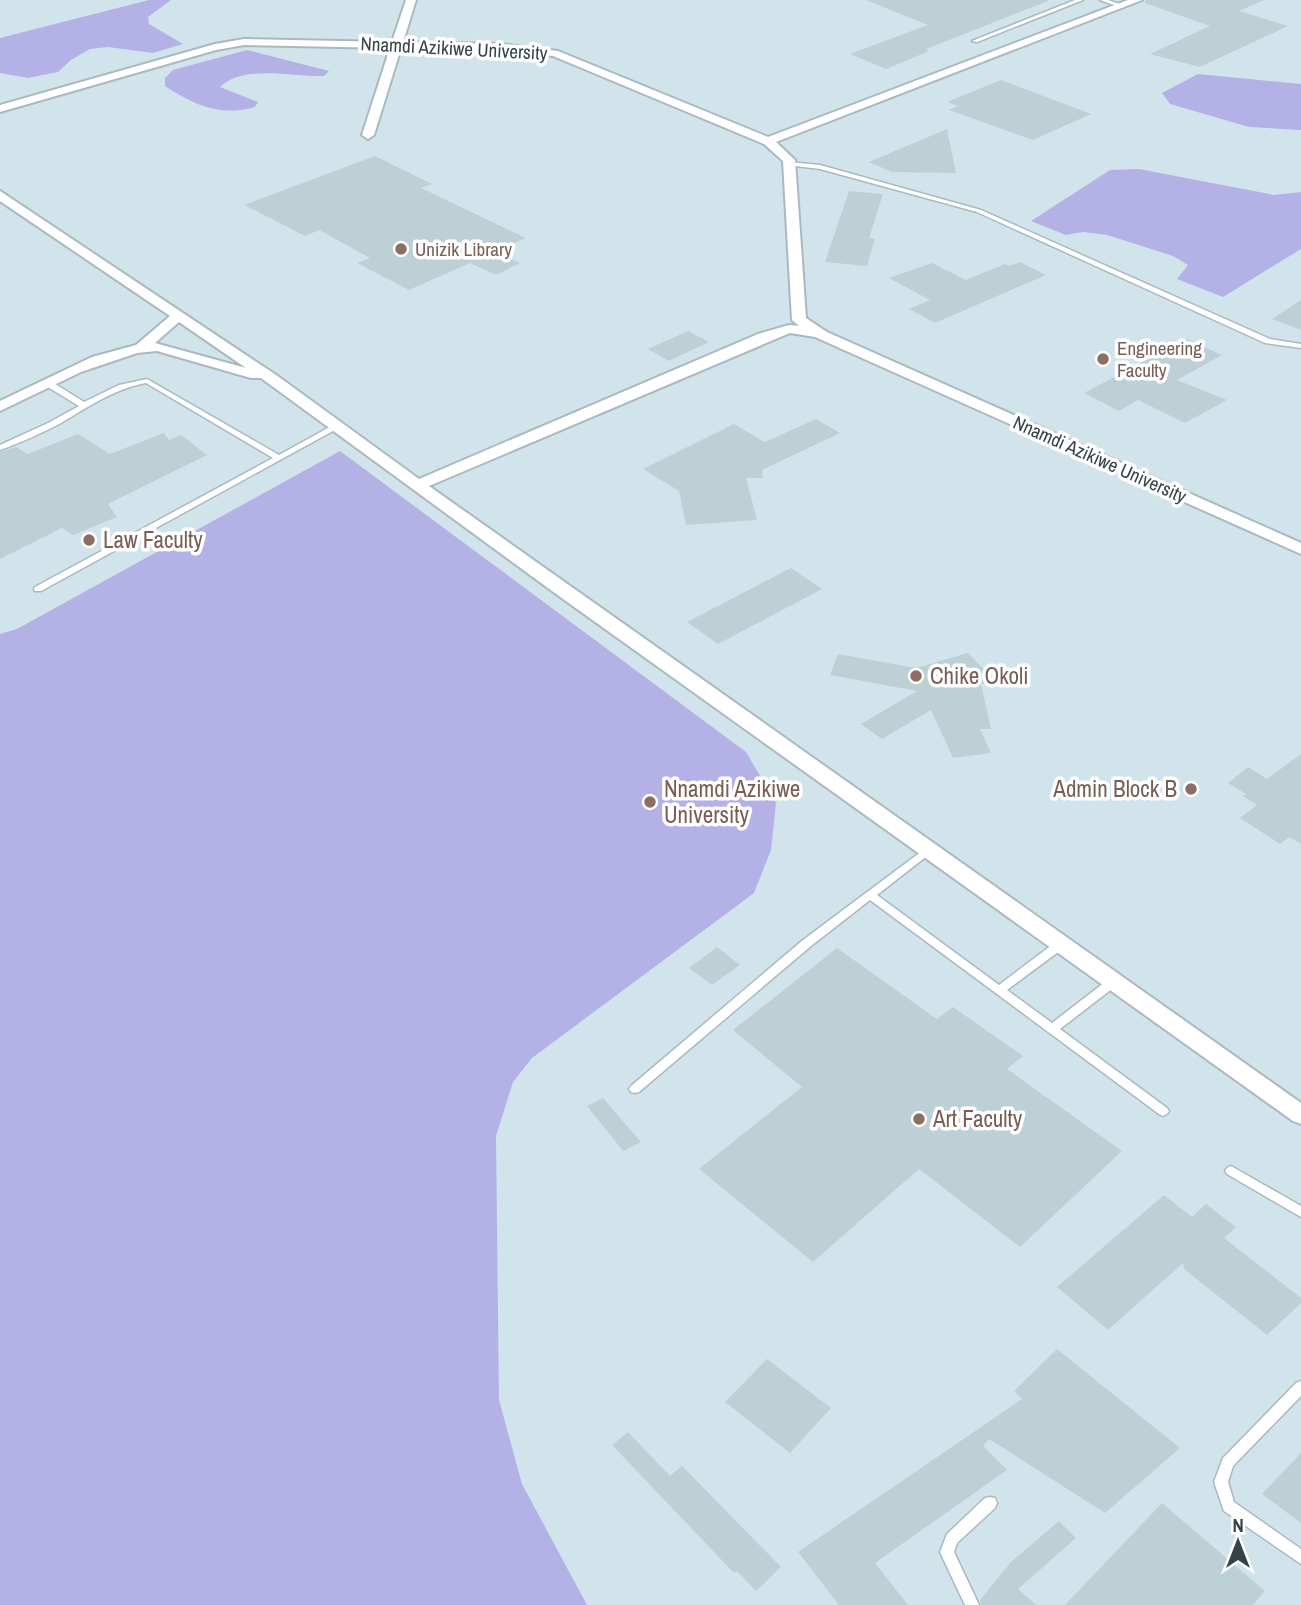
<svg xmlns="http://www.w3.org/2000/svg" width="1301" height="1605" font-family="'Archivo Narrow',sans-serif">
	<rect width="100%" height="100%" fill="#e7f0f3"/>
	<path fill="#d1e4ec" d="M0 0H1301V1605H0Z"/>
	<path fill="#b4b1e7" d="M149 0H171L148 17 149 24 183 44 153 53 108 47 90 49 71 60 58 72 28 78 0 73V38Z
		M247 50 329 71 324 76C293 77 244 64 220 87L258 102 255 107C220 117 194 105 165 86V78L173 70Z
		M1198 74 1301 84V130L1249 127 1170 104 1162 93Z
		M1139 169 1274 195 1301 192V249L1223 297 1177 279 1188 265 1173 256 1107 235 1083 232 1066 235 1031 221 1110 170Z
		M340 451 746 752 776 803 771 850 754 893 532 1058 513 1082 496 1136 499 1400 522 1484 587 1605H0V634L17 629Z"/>
	<path fill="#bdd0d5" d="M866 0H1047L1048 1 926 49 929 51 886 69 850 54 928 25Z
		M1146 0H1264L1239 11 1288 26 1200 67 1150 54 1210 26 1145 3Z
		M1001 80 1091 114 1033 140 949 110 958 106 947 102Z
		M947 129 956 173 892 172 869 162Z
		M375 156 432 184 421 188 526 238 494 252 520 263 496 275 470 263 409 290 357 263 370 258 319 230 305 236 244 205Z
		M849 191 883 194 869 238 875 239 867 266 825 262Z
		M1020 262 1046 275 935 323 909 309 930 300 889 278 932 263 966 280 1005 264 1009 266Z
		M1301 300V330L1272 319Z
		M688 331 709 342 669 361 648 349Z
		M1187 339 1222 355 1177 380 1227 400 1185 423 1138 400 1119 411 1084 393Z
		M816 419 840 433 762 470 763 478H746L757 520 686 525 679 491 643 469 734 424 765 442Z
		M164 433 169 440 181 435 207 455 108 504 117 517 73 535 62 528 0 559V452L16 447 28 454 78 434 110 454Z
		M791 568 822 589 718 644 687 622Z
		M968 653 994 680 981 684 991 729H980L991 753 953 758 931 710 882 739 861 724 917 691 830 675 838 654 916 668Z
		M1301 754V844L1289 837 1280 844 1240 818 1257 805 1243 796 1246 794 1228 783 1248 767 1267 779Z
		M717 947 740 965 712 985 689 968Z
		M837 948 937 1019 953 1007 1023 1056 1007 1069 1122 1151 1020 1247 919 1169 813 1262 699 1169 802 1087 733 1030Z
		M603 1098 621 1119 641 1142 623 1151 587 1106Z
		M1164 1195 1192 1217 1206 1204 1236 1227 1224 1238 1301 1298V1303L1267 1335 1184 1269 1183 1263 1108 1330 1057 1287Z
		M1057 1349 1180 1448 1105 1513 989 1439 983 1446 1007 1470 875 1563 908 1605H839L798 1552 1022 1399 1014 1391Z
		M767 1359 831 1408 790 1453 725 1402Z
		M628 1432 670 1476 682 1466 781 1567 756 1591 737 1571 734 1573 612 1445Z
		M1301 1453V1523L1262 1494Z
		M1162 1503 1265 1591 1253 1605H1065Z
		M1059 1521 1076 1538 1018 1589 1036 1605H981L980 1600 1011 1562Z"/>
	<g fill="none" stroke-linecap="round" stroke-linejoin="round">
		<g stroke="#aab9bf" stroke-width="3">
			<path id="service" d="M1075 0H1083L977 42 972 41Z
				M1100 0H1108L1125 6 1122 8Z
				M789 162 820 165 981 210 1270 339 1301 344V348L1265 343 977 212 820 169 787 165 786 164Z
				M147 379 279 455 335 424H341L342 426 41 591H35L34 589 35 587 273 458 146 383C114 389 88 407 61 423 42 433 20 443 0 450V445L48 423 79 406 46 386V382H52L84 402 119 385Z
				M929 847 934 850 932 852 877 895 999 985 1057 941H1065L1066 944 1065 947 1007 990 1052 1023 1109 979H1117L1118 982 1117 985 1060 1029 1167 1108 1169 1111 1167 1114 1163 1116 1159 1114 870 900 811 946 639 1092 635 1093 631 1092 629 1089 631 1086 803 940 926 848Z
				M1231 1166 1301 1206V1217L1227 1174 1225 1171 1227 1168Z
				M1301 1381V1396L1233 1466 1228 1482 1234 1502 1301 1549V1564L1224 1511 1214 1482 1223 1458 1296 1383Z
				M990 1497 995 1498 997 1503 995 1508 957 1543 954 1552 979 1605H965L940 1552 947 1534 985 1498Z"/>
		</g>
		<g stroke="#aab9bf" stroke-width="4">
			<path id="minor" d="M406 0H416L403 42 500 44 558 51 768 137 1128 0H1142L776 142 795 160 806 318 827 332 1301 543V554L815 337 790 333 429 486 1301 1103V1124L1293 1121 552 591 261 378H251L157 351 137 353 81 372 0 411V401L92 357 136 345 170 316 0 201V191L279 377 419 479 758 334 789 325 799 326 792 320 783 161 764 144 553 56 500 50 401 48 374 135 368 139 362 135 390 48 244 45 216 50 0 112V105L215 44 244 39 392 42ZM179 322 246 368 155 343Z"/>
		</g>
		<use href="#service" fill="#fff" fill-rule="evenodd"/>
		<use href="#minor" fill="#fff" fill-rule="evenodd"/>
	</g>
	<g fill="#8d6e63" stroke="#fff" stroke-width="2.5">
		<circle cx="401" cy="249" r="7"/>
		<circle cx="1103" cy="359" r="7"/>
		<circle cx="89" cy="540" r="7"/>
		<circle cx="916" cy="676" r="7"/>
		<circle cx="1191" cy="789" r="7"/>
		<circle cx="650" cy="802" r="7"/>
		<circle cx="919" cy="1119" r="7"/>
	</g>
	<g text-anchor="middle" stroke-width="7" stroke-linejoin="round" paint-order="stroke">
		<g font-size="19" fill="#364346" stroke="#fff">
			<text transform="translate(454 48) rotate(3)" y="7">Nnamdi Azikiwe University</text>
			<text transform="translate(1100 459) rotate(24)" y="7">Nnamdi Azikiwe University</text>
		</g>
		<g font-size="19" fill="#785e54" stroke="#fff" text-anchor="start">
			<text x="415" y="256">Unizik Library</text>
			<text x="1117" y="355">Engineering<tspan x="1117" dy="22">Faculty</tspan></text>
		</g>
		<g font-size="23" fill="#785e54" stroke="#fff" text-anchor="start">
			<text x="103" y="548">Law Faculty</text>
			<text x="930" y="684">Chike Okoli</text>
			<text x="664" y="797">Nnamdi Azikiwe<tspan x="664" dy="26">University</tspan></text>
			<text x="1177" y="797" text-anchor="end">Admin Block B</text>
			<text x="933" y="1127">Art Faculty</text>
		</g>
	</g>
	<g transform="translate(1238 1542)" stroke="#ffffff" stroke-width="5" paint-order="stroke">
	<path d="M0-5L12 26L0 18L-12 26Z" fill="#364346"/>
	<text y="-10" font-size="19" font-weight="bold" text-anchor="middle" fill="#364346">N</text>
	</g>
</svg>
